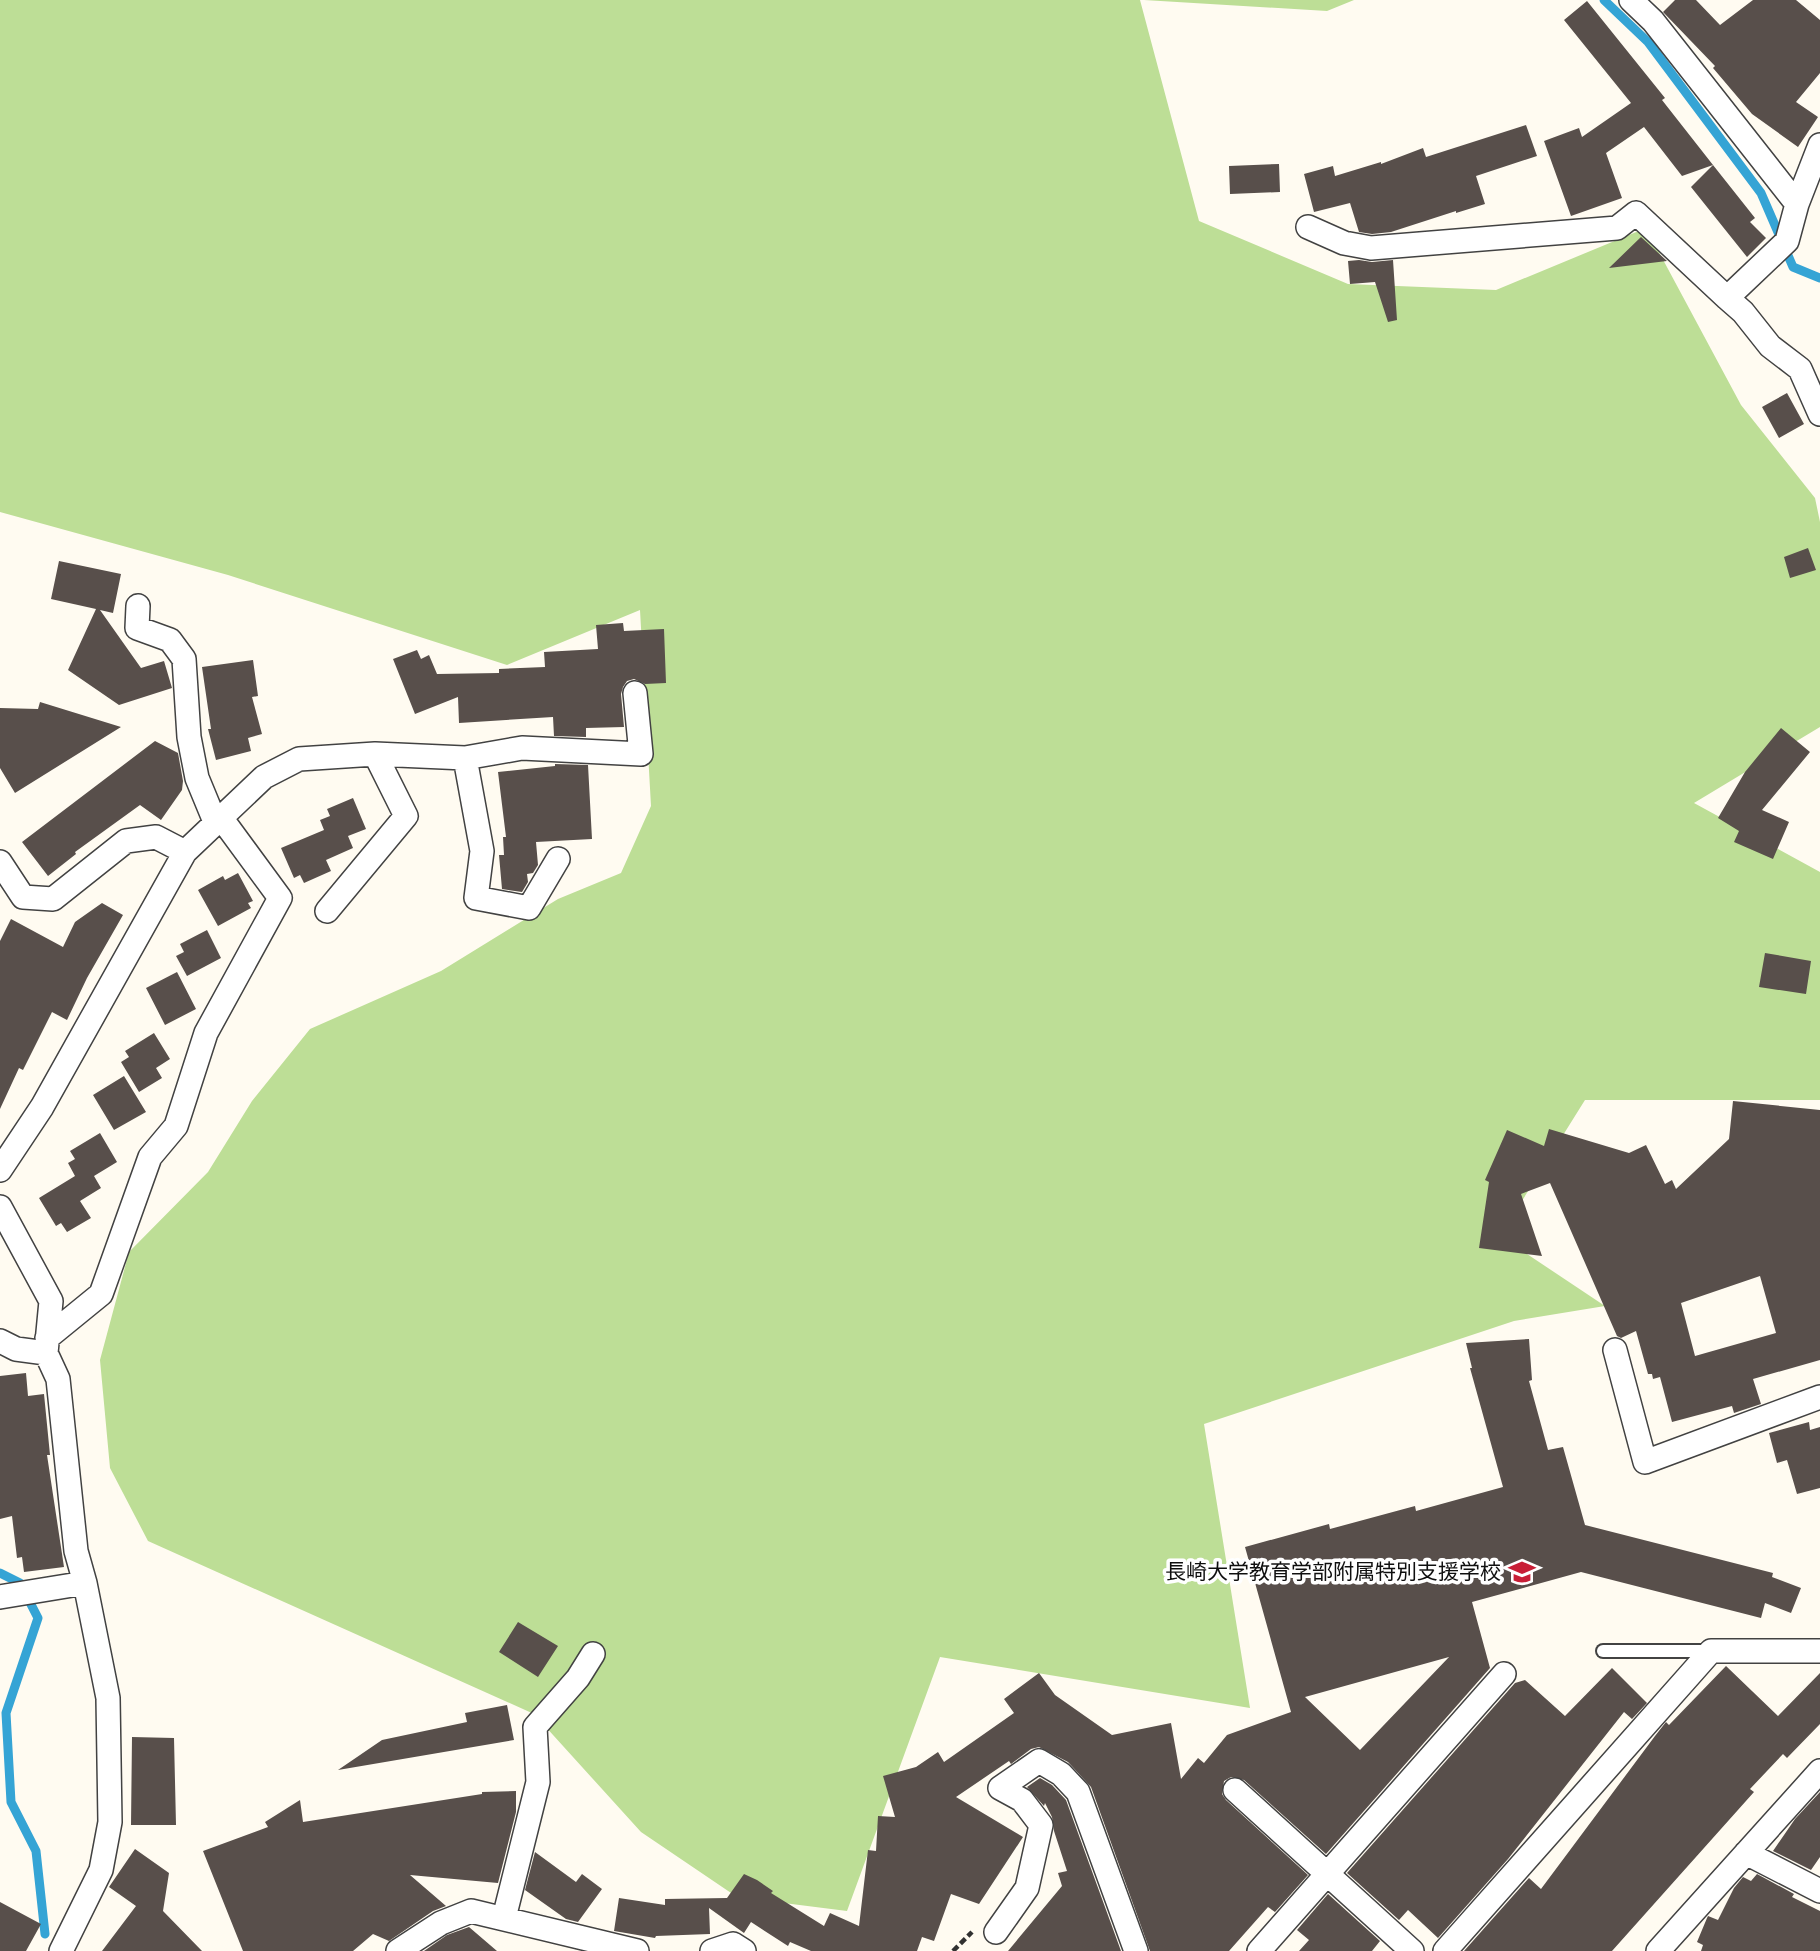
<svg xmlns="http://www.w3.org/2000/svg" width="1820" height="1951" font-family="'Roboto Serif','Noto Sans JP',serif">
	<rect width="100%" height="100%" fill="#fffbf1"/>
	<path fill="#bdde96" d="M0 0H1140L1199 221 1348 284 1496 290 1646 228 1741 405 1815 498 1820 522V727L1694 803 1820 872V1100H1585L1500 1236 1605 1306 1514 1321 1204 1424 1250 1708 940 1657 847 1911 737 1897 641 1832 534 1714 148 1541 110 1468 100 1360 129 1252 208 1172 252 1101 310 1029 441 971 558 899 621 873 651 806 640 610 507 665 228 575 0 512Z
		M1144 0H1354L1327 11Z"/>
	<g fill="none" stroke-linecap="round" stroke-linejoin="round">
		<path stroke="#35a4d5" stroke-width="9" d="M1604 0 1648 42 1761 193 1793 267 1820 278
			M0 1573 20 1583 38 1618 6 1713 11 1802 36 1851 45 1934"/>
	</g>
	<path fill="#584f4b" fill-rule="evenodd" d="M1675 0H1696L1720 25 1753 0H1796L1820 20V73L1796 102 1818 117 1798 147 1752 114 1713 68 1715 66 1663 12Z
		M1587 1 1665 98 1662 100 1713 165 1682 176 1644 127 1606 153 1622 198 1571 216 1544 141 1579 128 1582 137 1631 103 1564 20Z
		M1526 125 1537 156 1476 176 1485 204 1456 213V211L1391 232 1372 234 1359 232 1350 203 1314 212 1304 174 1333 166 1335 176 1381 162V164L1423 148 1426 157Z
		M1279 164 1280 192 1230 194 1229 166Z
		M1713 165 1755 218 1750 222 1766 238 1747 257 1691 187Z
		M1641 237 1667 261 1609 268Z
		M1359 260 1372 262 1393 260 1397 320 1388 322 1375 282 1350 284 1348 261Z
		M1787 393 1804 424 1779 438 1762 407Z
		M1808 548 1816 570 1790 578 1784 557Z
		M59 561 121 574 113 613 100 610 141 668 164 661 172 688 119 705 68 670 96 609 51 599Z
		M623 623 624 631 664 629 666 683 645 684 634 679 627 681 623 687 621 694 624 727 586 728V737L554 736 553 717 459 723 458 697 415 714 393 659 417 650 421 659 429 655 437 674 499 673V669L545 667 544 652 598 649 596 625Z
		M253 660 258 696 252 697 262 734 248 738 251 751 216 760 208 729H211L202 667Z
		M40 702 121 727 15 793 0 768V708L38 709Z
		M1781 728 1810 752 1762 810 1789 822 1773 859 1734 842 1739 831 1718 818 1745 772Z
		M155 741 178 753 183 781 182 790 161 820 140 805 75 852 76 854 48 876 22 842Z
		M555 764 588 765 592 839 536 842 538 865 533 873 527 874 528 882 522 892 502 889 499 855H504L503 837H506L498 772 555 766Z
		M353 798 366 829 348 836 353 848 326 860 331 871 304 883 300 875 294 878 281 848 324 830 320 820 330 816 327 809Z
		M238 873 253 901 248 903 251 908 218 926 198 890 223 876 225 880Z
		M102 903 123 915 87 978 67 1020 52 1012 23 1070 19 1068 0 1109V941L11 919 63 947 75 922Z
		M207 930 221 958 187 976 176 956 184 952 180 944Z
		M1765 953 1811 961 1806 994 1759 987Z
		M177 972 196 1009 165 1025 146 988Z
		M154 1033 170 1059 156 1068 162 1078 139 1092 121 1062 129 1057 125 1051Z
		M124 1076 146 1112 114 1130 93 1095Z
		M1733 1101 1820 1110V1360L1753 1379 1761 1404 1734 1413 1732 1406 1672 1422 1660 1377 1653 1379 1652 1374H1648L1636 1331 1621 1338 1617 1336 1550 1183 1521 1194 1542 1256 1479 1248 1489 1182 1485 1180 1507 1130 1544 1146 1549 1129 1629 1153 1646 1145 1665 1184 1672 1180 1676 1189 1729 1139ZM1760 1276 1776 1333 1695 1356 1681 1303Z
		M100 1133 117 1162 94 1176 101 1188 80 1201 91 1218 67 1232 61 1223 56 1226 39 1198 75 1176 68 1163 75 1159 70 1151Z
		M1529 1339 1532 1380 1529 1381 1548 1450 1563 1447 1585 1525 1773 1573 1772 1577 1801 1588 1791 1613 1765 1603 1761 1618 1581 1572 1472 1602 1490 1668 1326 1854 1244 1780 1231 1777 1224 1781 1222 1794 1226 1800 1308 1875 1275 1912 1268 1907 1229 1951H1150L1091 1787 1068 1762 1039 1747 1031 1749 1011 1764 1009 1761 956 1797 1023 1837 979 1904 951 1894 934 1941 922 1937 917 1951H811L790 1942 788 1946 751 1922 744 1933 709 1908 710 1934 656 1936 655 1938 614 1931 619 1898 665 1905V1899L727 1898 744 1874 757 1880 773 1891 771 1893 824 1926 830 1913 859 1926 868 1850 876 1851 878 1816 895 1817 883 1776 916 1767 938 1752 944 1762 1014 1713 1004 1699 1039 1673 1055 1695 1112 1735 1171 1723 1181 1779 1198 1758 1204 1763 1227 1735 1291 1712 1245 1547 1329 1524 1330 1529 1415 1506 1416 1511 1503 1487 1470 1368H1472L1466 1343ZM1449 1657 1360 1750 1305 1697Z
		M26 1373 28 1396 44 1394 50 1455H47L64 1567 24 1572 22 1557 17 1558 12 1516 0 1519V1376Z
		M1809 1422 1810 1430 1820 1427V1488L1797 1494 1787 1460 1777 1463 1769 1433Z
		M518 1622 558 1646 538 1677 499 1652Z
		M1726 1666 1778 1716 1820 1673V1724L1787 1758 1783 1754 1750 1789 1754 1792 1612 1951H1464L1529 1878 1541 1889 1655 1736 1666 1722 1669 1725Z
		M1612 1668 1647 1703 1632 1719 1624 1712 1508 1859 1438 1938 1408 1910 1399 1920 1347 1873 1515 1683 1525 1680 1565 1716Z
		M507 1705 514 1740 338 1770 382 1740 467 1722 465 1713Z
		M132 1737 174 1738 176 1825H131Z
		M1040 1778 1052 1785 1066 1800 1121 1951H1008L1062 1886 1058 1873 1067 1871 1054 1831 1052 1817 1045 1803 1044 1806 1027 1787Z
		M516 1791V1812L498 1883 410 1875 446 1906 433 1911 389 1941 373 1934 353 1951H243L203 1851 268 1827 265 1822 300 1800 303 1822 482 1794V1792Z
		M1820 1792V1857L1811 1870 1773 1851 1795 1819Z
		M135 1849 169 1873 163 1911 202 1951H102L136 1906 109 1887Z
		M535 1852 576 1882 582 1874 602 1889 578 1922 566 1919 525 1890Z
		M1757 1874 1794 1894 1792 1897 1820 1911V1951H1701L1703 1945 1697 1942 1707 1918 1708 1916 1718 1920 1734 1888 1743 1877 1751 1881Z
		M1328 1894 1380 1941 1372 1951H1299L1309 1940 1297 1930Z
		M0 1902 41 1924 26 1951H0Z
		M469 1927 497 1951H424L447 1935Z"/>
	<g fill="none" stroke-linecap="round" stroke-linejoin="round">
		<g stroke="#424242" stroke-width="16">
			<path id="lane" d="M1603 1651H1710"/>
		</g>
		<g stroke="#424242" stroke-width="26">
			<path id="street" d="M1631 0 1653 21 1797 204
				M1820 145 1797 204 1787 241 1727 298 1743 312 1770 346 1800 369 1820 414
				M1308 227 1344 243 1371 248 1617 228 1636 213 1727 298
				M138 606 137 628 170 640 184 659 189 737 197 778 216 824
				M375 754 465 758 522 748 641 754 635 693
				M465 758 482 851 476 898 529 908 558 859
				M0 862 23 897 53 899 126 841 156 837 185 852
				M0 1170 42 1107 185 852 264 777 299 759 375 754 406 816 327 911
				M0 1207 51 1301 46 1353 58 1379 76 1551 85 1583 108 1698 110 1822 101 1870 61 1951
				M47 1338 101 1294 150 1157 176 1126 206 1033 280 898 222 819
				M0 1341 16 1349 46 1353
				M1615 1350 1645 1462 1820 1397
				M0 1597 85 1583
				M1235 1790 1412 1951
				M1746 1853 1820 1891
				M504 1918 538 1782 535 1727 578 1678 593 1654
				M996 1932 1027 1888 1041 1825 1022 1800 1000 1788 1039 1761 1061 1774 1078 1792 1136 1951
				M398 1951 441 1923 471 1911 637 1951
				M712 1951 733 1944 744 1951
				M1259 1951 1504 1674
				M1445 1951 1711 1651H1820
				M1658 1951 1820 1771"/>
		</g>
		<path stroke="#313131" stroke-width="4.5" stroke-dasharray="7 3.5" stroke-linecap="butt" d="M953 1951 972 1932"/>
		<use href="#lane" stroke="#fff" stroke-width="12"/>
		<use href="#street" stroke="#fff" stroke-width="23"/>
	</g>
	<defs>
		<g id="school-bare" transform="scale(2.1)"><path d="M0-5L7-2L0 1L-7-2ZM-4 1L0 2.5L4 1V4Q0 6-4 4Z" fill="#c81e36" stroke="#fff" stroke-width="2.5" paint-order="stroke"/></g>
	</defs>
	<g fill-rule="evenodd">
		<use href="#school-bare" x="1522" y="1572"/>
	</g>
	<g text-anchor="middle" stroke-width="7" stroke-linejoin="round" paint-order="stroke">
		<g font-size="21" fill="#0f0f0f" stroke="#fff" text-anchor="end">
			<text x="1501" y="1579">長崎大学教育学部附属特別支援学校</text>
		</g>
	</g>
</svg>
